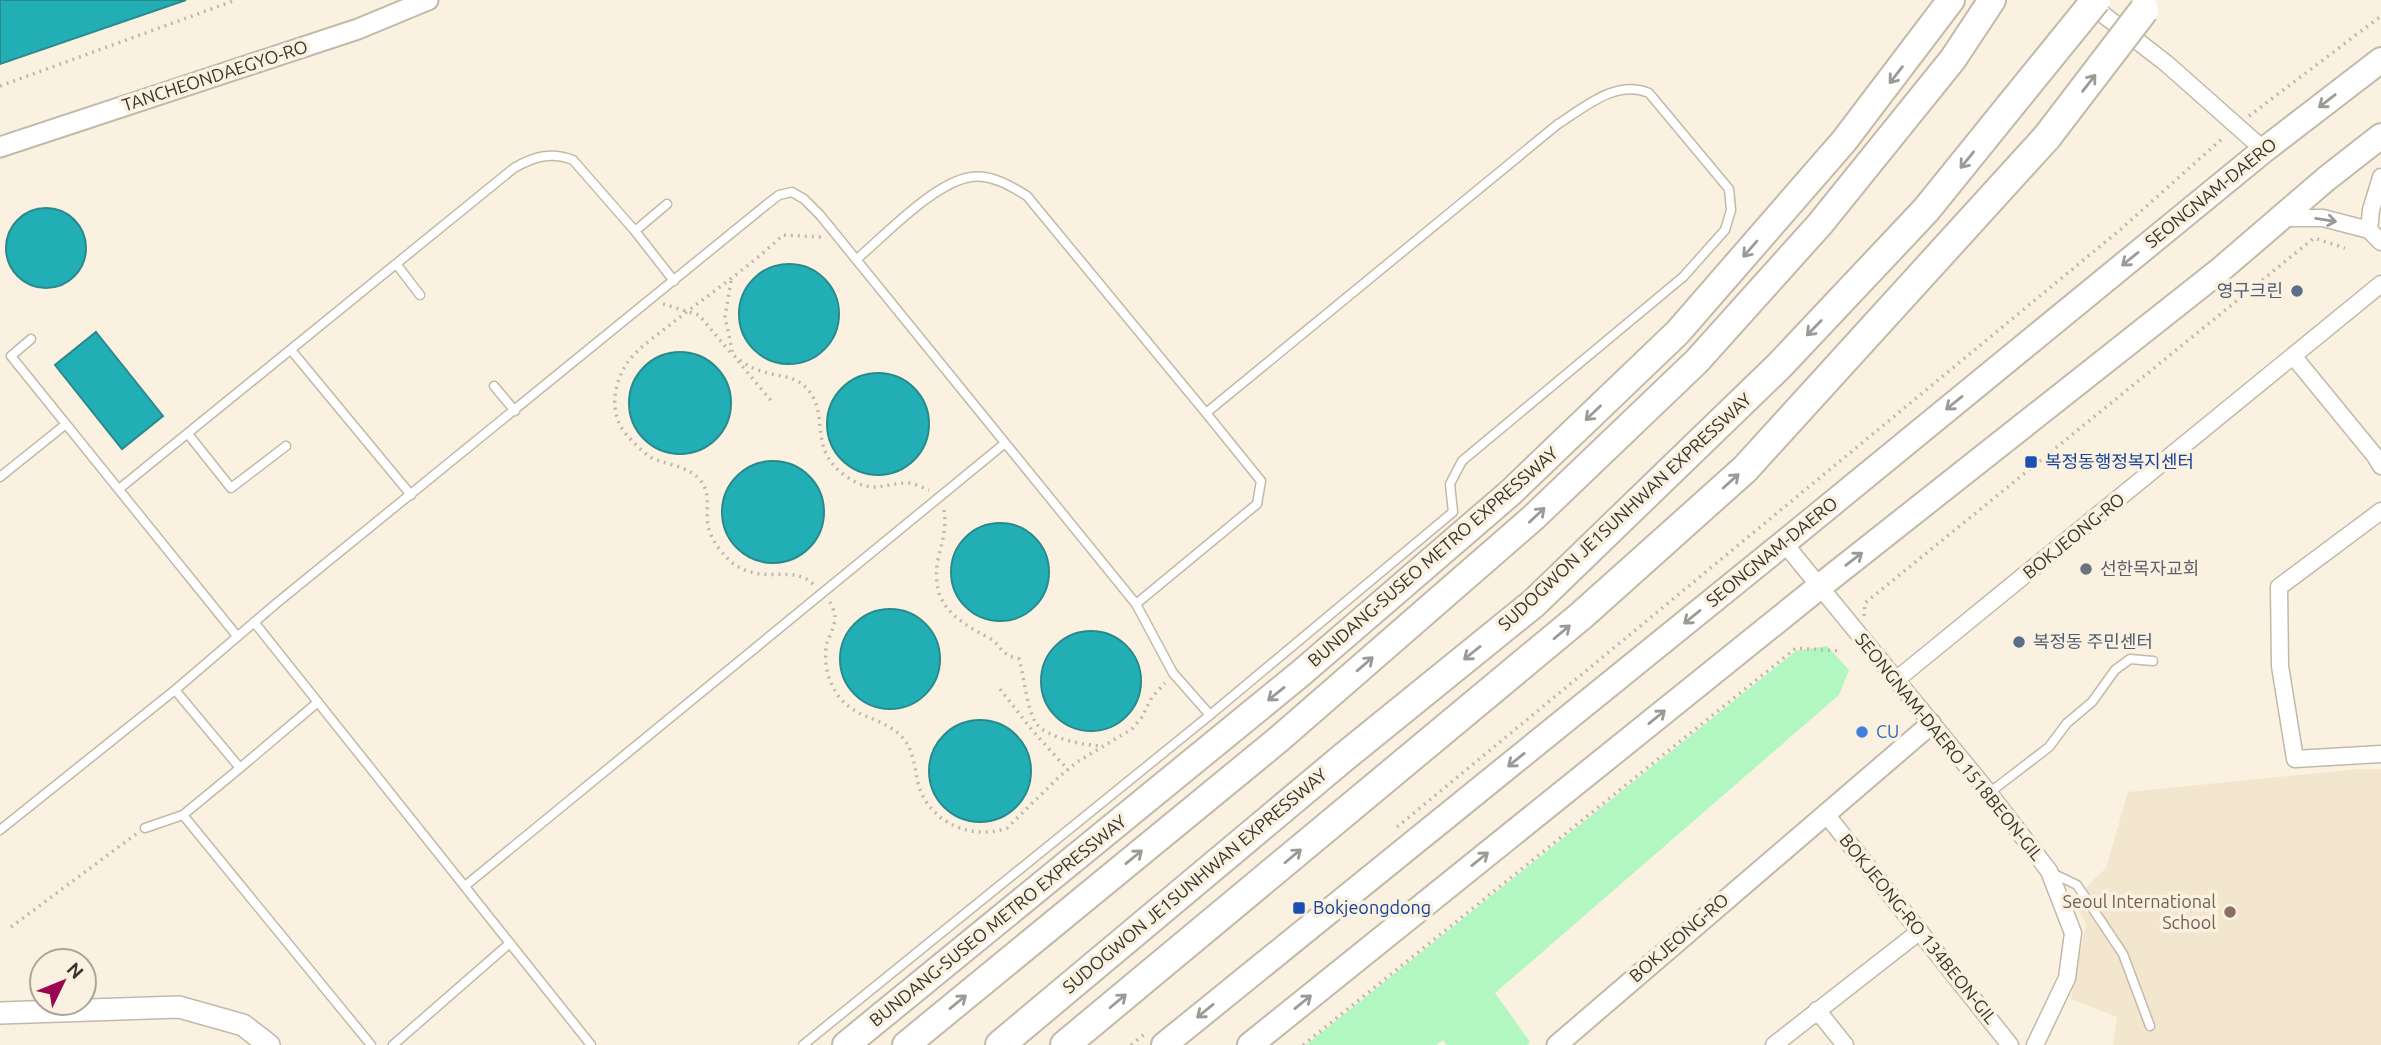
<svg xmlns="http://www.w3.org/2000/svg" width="2381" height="1045" font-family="Ubuntu,'Noto Sans KR',sans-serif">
	<rect width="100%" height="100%" fill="#faf1e0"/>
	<path fill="#f3e6ce" d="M2359 769H2381V1045H2113L2117 1017 2071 999 2086 924 2073 900 2106 868 2128 792Z"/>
	<path fill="#b2f7c1" d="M1827 646 1849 670 1839 695 1495 993 1530 1042 1527 1045H1447L1443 1040 1436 1045H1306L1796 651Z"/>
	<path fill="#22aeb5" stroke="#298a8c" stroke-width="2" d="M0 0H186L0 64Z
		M6 248a40 40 0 1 1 80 0a40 40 0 1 1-80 0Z
		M739 314a50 50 0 1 1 100 0a50 50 0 1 1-100 0Z
		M96 332 163 416 122 449 55 365Z
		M629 403a51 51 0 1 1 102 0a51 51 0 1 1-102 0Z
		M827 424a51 51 0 1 1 102 0a51 51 0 1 1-102 0Z
		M722 512a51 51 0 1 1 102 0a51 51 0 1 1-102 0Z
		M951 572a49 49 0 1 1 98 0a49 49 0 1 1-98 0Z
		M840 659a50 50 0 1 1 100 0a50 50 0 1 1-100 0Z
		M1041 681a50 50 0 1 1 100 0a50 50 0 1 1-100 0Z
		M929 771a51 51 0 1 1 102 0a51 51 0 1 1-102 0Z"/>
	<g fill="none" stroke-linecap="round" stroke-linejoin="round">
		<g stroke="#c2b9a9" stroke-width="11">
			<path id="service" d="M635 231 667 204
				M857 259C885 235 935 182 971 177 991 174 1011 186 1027 196L1206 413
				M397 265 420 295
				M31 339 11 356 237 636
				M291 350 411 495
				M494 386 515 411
				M188 434 231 488 286 446
				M0 477 66 424
				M119 489 514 168C533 157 551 151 573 160L635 231 674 281
				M254 622 591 1045
				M175 690 240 768 183 815 371 1045
				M240 768 318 702
				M1989 793 2049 747 2067 723 2092 702 2115 670 2130 659 2153 661
				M145 828 183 815
				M0 830 175 690 278 602 766 205 779 195 792 192 804 199 820 215 1136 604 1173 673 1210 715
				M2052 873 2077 885 2123 954 2150 1026
				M465 886 1004 444
				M393 1045 510 943
				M803 1045 1210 715 1453 512 1450 484 1462 461 1683 277 1725 230 1731 210 1729 189 1649 93C1616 79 1585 107 1558 124L1206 413 1261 481 1257 504 1136 604"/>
		</g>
		<g stroke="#c2b9a9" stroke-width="19">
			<path id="minor" d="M2087 2 2167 64 2264 150
				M2282 218H2323L2369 230 2381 242
				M2369 230 2371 210 2381 177
				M2294 357 2375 456 2381 466
				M2381 511 2279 587 2280 666 2295 759 2381 754
				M1784 543 1989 793 2049 871 2073 933 2067 978 2035 1045
				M1896 680 2381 284
				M1825 813 2010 1045
				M1817 1010 1845 1045
				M1774 1045 1920 931"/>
		</g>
		<g stroke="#c2b9a9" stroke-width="23">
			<path id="tertiary" d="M0 147 358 29 428 0
				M1557 1045 1931 724"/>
		</g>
		<g stroke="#c2b9a9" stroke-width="24">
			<path id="secondary" d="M0 1013 179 1007 243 1025 269 1045"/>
		</g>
		<g stroke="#c2b9a9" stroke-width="28">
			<path id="primary" d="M1164 1045 1784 543 2264 150 2381 60
				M1250 1045 1819 587 2219 271 2326 179 2381 136"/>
		</g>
		<g stroke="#c2b9a9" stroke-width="30">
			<path id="trunk" d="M846 1045 1300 674 1510 493 1678 332 1844 141 1951 0
				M906 1045 1279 739 1534 517 1697 361 1820 224 1953 59 1992 0"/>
		</g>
		<g stroke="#c2b9a9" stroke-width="32">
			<path id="motorway" d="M1000 1045 1344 757 1534 603 1780 365 1926 210 2010 106
				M1065 1045 1582 615 1745 469 2047 137"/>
		</g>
		<path stroke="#c0b8aa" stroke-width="3.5" stroke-dasharray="2 5" stroke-linecap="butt" d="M0 86 236 0
			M2249 116 2381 16
			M731 281 725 317 733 355C741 361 750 368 761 371 778 377 797 375 809 391 830 419 807 449 847 477 874 495 883 483 909 483 916 484 923 488 929 490
			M663 304 699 315 730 352
			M738 361 773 403
			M944 510C947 528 942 542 938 559 930 604 954 619 989 638 1003 646 997 653 1019 659 1024 676 1027 710 1036 723 1046 738 1086 746 1103 746
			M813 584C793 564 763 585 734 564 724 557 710 539 708 525 705 509 712 494 700 480 687 465 669 466 652 458 642 452 633 442 625 433 610 413 613 389 624 368 634 350 655 337 671 324 708 295 748 268 783 235L821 237
			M830 602C832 606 835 613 835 617 835 626 830 635 827 643 824 656 826 673 832 685 848 719 876 714 899 734 914 748 914 765 918 783 928 822 971 841 1007 828L1060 776 1077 762 1132 729 1142 717 1152 697 1165 683
			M1864 616 1865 603 2314 238 2345 248
			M1000 689 1032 730 1068 770
			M1397 827 2121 229 2224 137
			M11 927 136 834
			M1131 1045 1147 1032
			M1303 1045 1796 648 1839 651"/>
		<use href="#service" stroke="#fff" stroke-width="8"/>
		<use href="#minor" stroke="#fff" stroke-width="16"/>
		<use href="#tertiary" stroke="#fff" stroke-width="19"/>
		<use href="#secondary" stroke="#fff" stroke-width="21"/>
		<use href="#primary" stroke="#fff" stroke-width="24"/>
		<use href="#trunk" stroke="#fff" stroke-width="26"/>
		<use href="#motorway" stroke="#fff" stroke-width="28"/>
		<g stroke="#c2b9a9" stroke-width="32" stroke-linecap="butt">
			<path id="motorway-bridge" d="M2010 106 2096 0
				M2047 137 2144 10"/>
		</g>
		<use href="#motorway-bridge" stroke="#fff" stroke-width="28"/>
	</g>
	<defs><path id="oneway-shaft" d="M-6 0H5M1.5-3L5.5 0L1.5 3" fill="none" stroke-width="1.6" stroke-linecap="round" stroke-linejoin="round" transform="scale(1.75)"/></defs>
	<g stroke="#9c9a96">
		<use href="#oneway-shaft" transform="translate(1896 75) rotate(128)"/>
		<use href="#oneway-shaft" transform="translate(2089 83) rotate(-52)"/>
		<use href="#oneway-shaft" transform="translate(2327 101) rotate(142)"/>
		<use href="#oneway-shaft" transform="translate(1967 160) rotate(129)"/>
		<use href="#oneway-shaft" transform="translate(2326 220) rotate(9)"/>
		<use href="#oneway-shaft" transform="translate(1750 249) rotate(131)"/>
		<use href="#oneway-shaft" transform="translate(2130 259) rotate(141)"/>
		<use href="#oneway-shaft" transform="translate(1814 328) rotate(134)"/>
		<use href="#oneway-shaft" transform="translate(1954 403) rotate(141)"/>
		<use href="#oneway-shaft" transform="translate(1593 413) rotate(136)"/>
		<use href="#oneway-shaft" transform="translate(1731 481) rotate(-42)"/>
		<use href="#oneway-shaft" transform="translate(1537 515) rotate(-43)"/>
		<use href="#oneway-shaft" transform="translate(1854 559) rotate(-38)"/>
		<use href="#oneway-shaft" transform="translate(1692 617) rotate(141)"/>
		<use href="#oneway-shaft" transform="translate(1562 632) rotate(-40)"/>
		<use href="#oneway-shaft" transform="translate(1472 653) rotate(141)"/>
		<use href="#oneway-shaft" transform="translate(1365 664) rotate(-41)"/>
		<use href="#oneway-shaft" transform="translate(1276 694) rotate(141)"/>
		<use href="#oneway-shaft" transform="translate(1657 717) rotate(-39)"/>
		<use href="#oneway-shaft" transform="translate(1516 760) rotate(141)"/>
		<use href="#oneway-shaft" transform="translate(1293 856) rotate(-40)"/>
		<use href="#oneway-shaft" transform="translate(1134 857) rotate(-39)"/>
		<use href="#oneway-shaft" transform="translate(1480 859) rotate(-39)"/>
		<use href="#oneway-shaft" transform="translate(1118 1001) rotate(-40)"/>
		<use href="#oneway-shaft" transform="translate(958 1002) rotate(-39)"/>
		<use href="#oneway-shaft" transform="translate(1303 1002) rotate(-39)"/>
		<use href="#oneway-shaft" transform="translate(1205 1011) rotate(141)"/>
	</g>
	<g fill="#5c6f8a" stroke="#faf1e0" stroke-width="2.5">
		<circle cx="2297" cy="291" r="7"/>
		<circle cx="2019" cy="642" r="7"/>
	</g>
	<g fill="#1a4fb4" stroke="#faf1e0" stroke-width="2.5">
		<rect x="2024" y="455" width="14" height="14" rx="3.5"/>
		<rect x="1292" y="901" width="14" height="14" rx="3.5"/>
	</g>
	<circle fill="#6b7280" stroke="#faf1e0" stroke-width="2.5" cx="2086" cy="569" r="7"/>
	<circle fill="#3f7fe0" stroke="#faf1e0" stroke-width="2.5" cx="1862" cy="732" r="7"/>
	<circle fill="#8d6e63" stroke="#faf1e0" stroke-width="2.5" cx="2230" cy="912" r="7"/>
	<g text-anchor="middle" stroke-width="7" stroke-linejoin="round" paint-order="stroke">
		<g font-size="18" fill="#38352e" stroke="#faf1e0">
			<text transform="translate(215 76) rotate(-18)" y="6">TANCHEONDAEGYO-RO</text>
			<text transform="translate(2211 193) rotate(-39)" y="6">SEONGNAM-DAERO</text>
			<text transform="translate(1625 512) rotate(-43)" y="6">SUDOGWON JE1SUNHWAN EXPRESSWAY</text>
			<text transform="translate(2074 536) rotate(-39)" y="6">BOKJEONG-RO</text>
			<text transform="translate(1772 552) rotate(-39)" y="6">SEONGNAM-DAERO</text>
			<text transform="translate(1433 557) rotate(-41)" y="6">BUNDANG-SUSEO METRO EXPRESSWAY</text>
			<text transform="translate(1949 747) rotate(51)" y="6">SEONGNAM-DAERO 1518BEON-GIL</text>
			<text transform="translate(1195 881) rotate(-40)" y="6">SUDOGWON JE1SUNHWAN EXPRESSWAY</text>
			<text transform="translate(998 921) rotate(-39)" y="6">BUNDANG-SUSEO METRO EXPRESSWAY</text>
			<text transform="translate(1918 929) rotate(51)" y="6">BOKJEONG-RO 134BEON-GIL</text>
			<text transform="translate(1679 938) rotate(-41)" y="6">BOKJEONG-RO</text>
		</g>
		<g font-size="18" fill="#4e5e75" stroke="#faf1e0" text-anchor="end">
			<text x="2283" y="297">영구크린</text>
			<text x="2033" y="648" text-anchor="start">복정동 주민센터</text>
		</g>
		<g font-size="18" fill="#164399" stroke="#faf1e0" text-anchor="start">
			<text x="2045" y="468">복정동행정복지센터</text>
			<text x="1313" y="914">Bokjeongdong</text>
		</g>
		<g font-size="18" fill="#5b616d" stroke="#faf1e0" text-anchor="start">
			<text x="2100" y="575">선한목자교회</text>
		</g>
		<g font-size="18" fill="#366cbe" stroke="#faf1e0" text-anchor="start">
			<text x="1876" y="738">CU</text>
		</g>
		<g font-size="18" fill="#785e54" stroke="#faf1e0" text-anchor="end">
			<text x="2216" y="908">Seoul International<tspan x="2216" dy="21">School</tspan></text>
		</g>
	</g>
	<g transform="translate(63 982) rotate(47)"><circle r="33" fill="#faf1e0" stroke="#aca699" stroke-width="2"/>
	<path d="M0-5L12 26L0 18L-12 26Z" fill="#9d0550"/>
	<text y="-10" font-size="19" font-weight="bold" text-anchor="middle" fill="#38352e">N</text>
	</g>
</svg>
